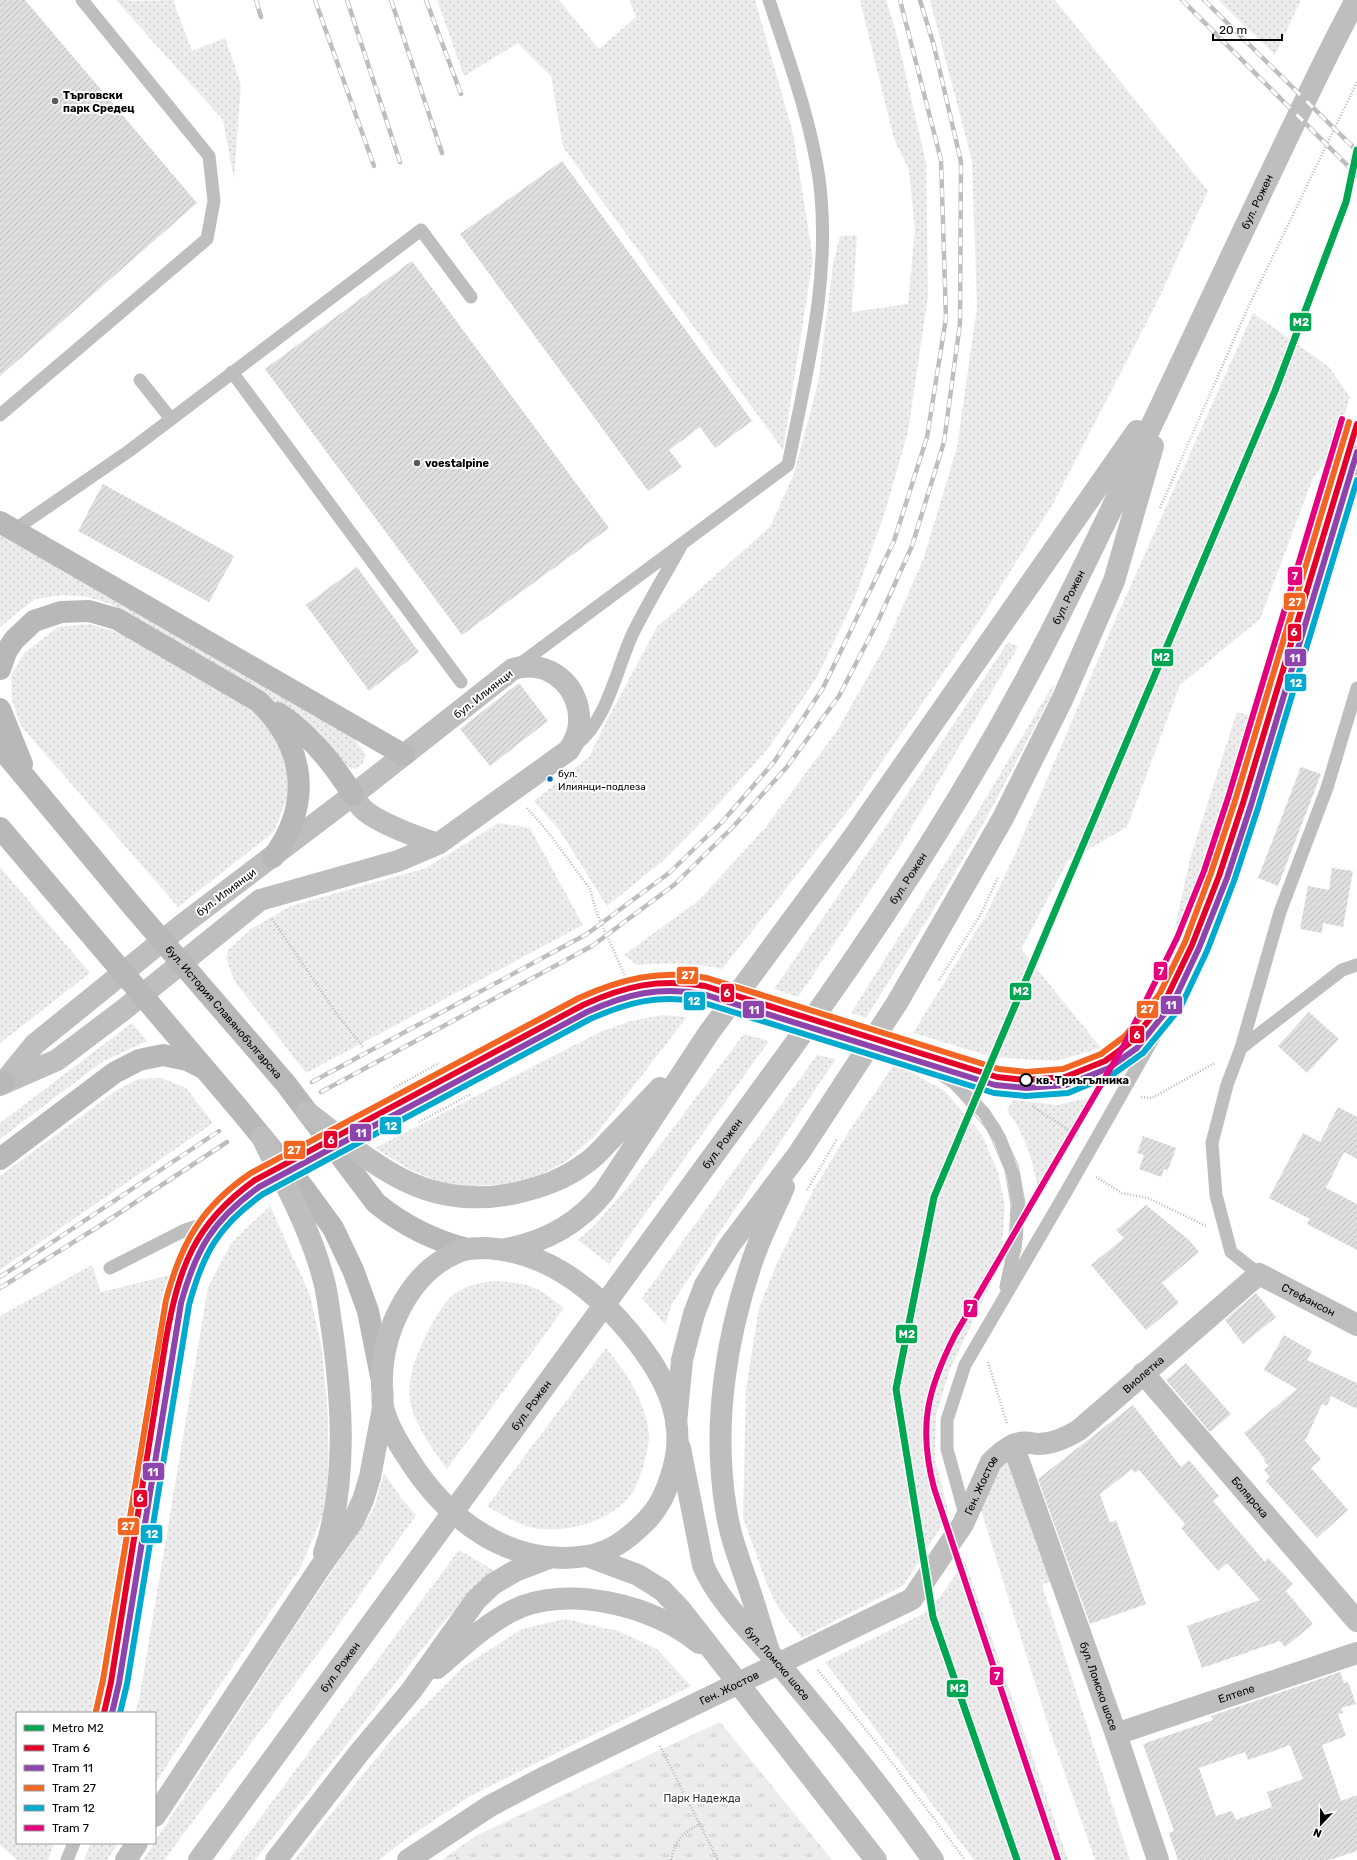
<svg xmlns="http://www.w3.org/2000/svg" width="1357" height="1860" font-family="Rubik,sans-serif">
	<defs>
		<pattern id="grass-dots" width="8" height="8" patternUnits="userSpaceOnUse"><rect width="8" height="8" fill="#ececec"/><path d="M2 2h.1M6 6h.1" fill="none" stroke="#c9c9c9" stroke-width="1.8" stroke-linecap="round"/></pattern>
		<pattern id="park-tufts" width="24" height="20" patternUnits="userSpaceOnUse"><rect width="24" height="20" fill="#ececec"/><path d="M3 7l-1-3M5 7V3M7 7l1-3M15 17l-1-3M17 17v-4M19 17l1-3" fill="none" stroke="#c9c9c9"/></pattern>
		<pattern id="building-hatch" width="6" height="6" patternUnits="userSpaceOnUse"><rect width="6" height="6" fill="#dfdfdf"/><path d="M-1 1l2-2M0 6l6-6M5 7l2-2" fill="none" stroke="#bebebe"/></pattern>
	</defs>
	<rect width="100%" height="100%" fill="#fff"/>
	<path fill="url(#grass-dots)" d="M116 0H129L130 1 173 0 192 51 225 38 241 84 234 179 223 120Z
		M437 0H559L599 49 636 17 629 0H755L793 133 813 259 783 450 563 147 551 76 518 43 464 76Z
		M860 0H886L896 32 926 163 928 296 908 432 884 515 853 602 817 677 770 746 715 808 664 860 607 906 560 831 534 801 589 757 605 724 657 627 770 527 794 474 818 383 833 264 840 236 857 235 852 312 908 304 915 230 909 170 894 139Z
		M930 0H1055L1208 191 1158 300 1054 502 979 621 850 808 722 969C693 962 666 963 637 965L624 955 698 901 765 828 837 731 885 646 923 560 957 448 977 307 972 161Z
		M1218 0H1301L1275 55Z
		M1253 313 1329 367 1350 397 1334 449 1313 478 1260 619 1180 685 1127 827 1068 861 1021 949 1101 1048 1056 1061 993 1057 913 1033 986 915 1015 854 1109 634Z
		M0 534 354 738 366 755 362 764 356 769 345 766 320 733 304 719 111 604 88 597 63 595 35 599 0 627Z
		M90 624 126 635 245 703 274 726 287 757 289 793 274 832 178 907 21 726 12 700 11 676 24 653 58 627Z
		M1008 642 1018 647 901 845 798 997 774 989 884 829Z
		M1054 683 1052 694 988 815 938 902 866 1018 851 1013 977 813Z
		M1237 712 1255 717 1229 804 1192 914 1168 959 1191 855Z
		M499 823 530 828 583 925 306 1073 235 982 226 958 228 950 251 929 291 906 426 868Z
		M0 867 90 973 0 1043Z
		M662 1015 687 1017 594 1137 566 1161 535 1178 507 1184 473 1186 443 1184 409 1169 375 1148 600 1032 631 1021Z
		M132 1023 147 1041 102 1062 0 1139V1123Z
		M744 1034 769 1041 609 1264 578 1240 594 1226 633 1181Z
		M817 1055 836 1059 692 1273 672 1304 665 1324 642 1298Z
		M894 1065 901 1067 945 1091 982 1135 998 1172 1005 1205 1002 1247 997 1271 950 1369 936 1415 935 1459 949 1514 904 1585 802 1638 779 1609 768 1587 743 1518 746 1389 759 1308 778 1261 814 1189 849 1131Z
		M162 1078 186 1088 213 1123 0 1270V1176L117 1090 138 1079Z
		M1092 1097 1039 1193C1033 1163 1026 1135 1007 1110L1013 1100 1058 1105Z
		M270 1206 310 1295 322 1349 328 1418 329 1500 301 1567 194 1723 155 1784V1713H135L139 1700 208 1287 232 1242Z
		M92 1265 101 1292 170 1275 105 1689 97 1713H17V1843H54L48 1860H17L0 1845V1316Z
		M494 1281C530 1283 536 1286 564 1308L447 1469C434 1451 419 1431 412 1409 409 1399 409 1386 411 1376 414 1356 438 1306 454 1294 467 1285 479 1283 494 1281Z
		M606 1348C628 1374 645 1401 649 1434 650 1441 647 1449 646 1455 644 1465 641 1475 637 1484 622 1517 576 1532 543 1529 523 1528 504 1516 487 1506Z
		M1012 1457 1056 1580 1042 1585 1130 1860H1095L1051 1734 980 1507 1001 1461Z
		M384 1473 401 1498 416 1515 328 1640 164 1860H143L288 1637 364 1524 374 1508Z
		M459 1550 495 1571 483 1579 438 1629 255 1860H229Z
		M965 1561 1068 1860H974L825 1662 923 1614 940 1597Z
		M565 1619 618 1631 657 1649 691 1686 472 1795 402 1842 379 1860H294L391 1740 464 1666 522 1629Z
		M91 1843H118L107 1860H84Z"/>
	<path fill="url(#park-tufts)" d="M720 1722 832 1860H442L477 1835Z"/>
	<path fill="url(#building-hatch)" fill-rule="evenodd" d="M0 0H25L197 203 0 376Z
		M562 161 752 421 715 448 700 427 669 450 682 467 648 491 460 234Z
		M412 261 609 528 462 635 265 369Z
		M103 484 234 556 209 602 78 531Z
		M357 567 419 652 369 691 306 605Z
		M519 683 548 721 490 766 460 729Z
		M1301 767 1321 774 1278 886 1258 878Z
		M1332 868 1353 871 1343 927 1323 923 1322 933 1300 929 1308 886 1329 890Z
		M1309 1012 1339 1039 1307 1073 1278 1046Z
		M1338 1107 1357 1117V1159L1344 1152 1326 1188 1357 1204V1250L1307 1224 1310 1219 1269 1198 1303 1133 1320 1142Z
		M1143 1136 1176 1148 1168 1170 1164 1169 1161 1177 1139 1169 1144 1155 1137 1153Z
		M1146 1205 1189 1240 1199 1252 1162 1283 1179 1303 1146 1330 1091 1265 1124 1238 1116 1230Z
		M1256 1293 1276 1317 1243 1344 1225 1320Z
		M1284 1335 1312 1351 1307 1360 1357 1383V1409L1331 1396 1327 1406 1322 1404 1305 1441 1321 1459 1311 1468 1348 1510 1317 1538 1266 1481 1270 1477 1264 1470 1269 1466 1264 1461 1265 1459 1244 1433 1297 1389 1264 1370Z
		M1186 1363 1231 1414 1210 1432 1166 1380Z
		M1133 1405 1181 1467 1189 1460 1219 1496 1213 1501 1265 1562 1268 1558 1293 1584 1286 1591 1313 1624 1285 1647 1280 1641 1202 1668 1187 1626 1260 1600 1227 1563 1218 1571 1181 1528 1185 1524 1139 1470 1135 1473 1132 1469 1100 1494 1110 1523 1116 1520 1146 1604 1090 1624 1038 1479Z
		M1340 1672 1344 1683 1348 1682 1356 1704 1341 1708 1343 1713 1338 1714 1346 1736 1322 1745 1341 1801 1357 1795V1851L1329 1860H1178L1169 1833 1174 1831 1143 1744 1213 1720 1211 1716ZM1290 1745 1303 1779 1267 1792 1272 1807 1236 1820 1232 1811 1216 1816 1199 1768 1245 1752 1248 1760Z"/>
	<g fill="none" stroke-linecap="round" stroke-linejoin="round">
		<path stroke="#b9b9b9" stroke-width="2.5" stroke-dasharray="1 2" stroke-linecap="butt" d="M1160 508 1246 312 1357 82
			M527 808 548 832 590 889 597 914 626 978
			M272 919 339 1017 363 1047
			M939 980 981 914 998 877
			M394 1088 439 1063
			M1141 1097 1152 1098 1215 1063
			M1032 1106 1078 1136
			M419 1122 471 1094
			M1096 1177 1122 1193 1148 1198 1206 1226
			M807 1190 837 1139
			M988 1362 1007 1424
			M818 1670 890 1760 965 1860
			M660 1746 718 1860
			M455 1855 459 1860
			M671 1860C676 1838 682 1834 701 1823"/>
		<path stroke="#bebebe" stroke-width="13" d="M232 372 461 682
			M140 380 171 419
			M0 415 207 239 214 201 209 156 82 0
			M14 530 129 451 421 230 471 297
			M516 667 788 465C807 370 832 275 819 178 810 117 788 58 769 0
			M577 744C608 719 617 667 633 633 648 603 665 575 681 546
			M1241 1048 1280 912 1327 788 1357 688
			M929 1067 953 1082 984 1113 1000 1139 1013 1174 1018 1203 1016 1239 1006 1287
			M355 1134 441 1086 596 1005 645 991 690 989 992 1082 1030 1088 1063 1081 1107 1068 1156 1029
			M110 1268 185 1230 223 1218
			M1259 1274 1231 1252 1216 1195 1212 1143 1227 1085 1241 1048 1342 970 1357 965
			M966 1518 947 1449V1420L965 1365 1066 1192 1178 995 1205 938 1221 890 1357 452
			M112 1713 181 1310C187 1291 192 1263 202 1246 216 1222 238 1202 260 1186
			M67 1860 74 1843"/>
		<g stroke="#bebebe" stroke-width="22">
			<path id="s1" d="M1143 1373 1357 1621"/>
			<path id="s2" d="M1013 1445 1116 1734 1158 1860"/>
			<path id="s3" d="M1116 1734 1357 1653"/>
			<path id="s4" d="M408 1860 490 1806 541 1779 912 1599 963 1524 991 1462C997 1456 1005 1449 1013 1445 1022 1441 1030 1443 1038 1444 1053 1444 1066 1438 1079 1430L1259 1274 1357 1325"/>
		</g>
		<path stroke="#bebebe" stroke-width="22" d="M353 795C356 799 359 805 362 808 375 822 420 838 438 844
			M0 1085 57 1060 122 1011 260 900 398 861 438 844 569 750C574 742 578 734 579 724 582 687 549 658 513 669L353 795 182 925 103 989 35 1044 4 1082"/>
		<g stroke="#b8b8b8" stroke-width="22">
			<path d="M0 522 404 755"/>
			<path d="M0 669 6 652 14 640 34 621 61 612 89 611 117 619 258 701C305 746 313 803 273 857"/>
			<path d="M0 709 22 764"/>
			<path d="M278 713C310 734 333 763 353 795"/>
			<path id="s5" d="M0 747 134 908 286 1084 376 1203C404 1226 432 1240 467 1249"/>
			<path d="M0 828 239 1109 303 1187 333 1228 353 1270 368 1311 381 1376"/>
			<path d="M0 1083 4 1082"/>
			<path d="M0 1159 114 1073 139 1060 163 1055 187 1060 203 1068"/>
		</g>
		<g stroke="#bebebe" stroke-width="22">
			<path d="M307 1112C374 1163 421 1211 512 1194 539 1188 564 1180 586 1163 597 1156 605 1145 614 1136 630 1120 645 1104 660 1088"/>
			<path d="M262 1137C285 1184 311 1230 324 1281 328 1296 329 1313 332 1329 342 1400 348 1484 324 1553"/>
			<path d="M486 1248C547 1251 594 1289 631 1334 665 1376 690 1421 671 1476 666 1493 658 1509 646 1521 629 1538 612 1552 587 1556 510 1568 447 1520 408 1458 398 1443 387 1425 383 1407 382 1401 383 1394 382 1388 380 1336 407 1273 458 1252 467 1248 476 1248 486 1248Z"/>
			<path d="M506 1249C545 1242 579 1223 604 1192L708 1034 852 839 1137 431"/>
			<path d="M676 1423 682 1360 694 1314 705 1285 729 1246 799 1153 897 1003 1003 818 1062 700 1114 581 1153 446"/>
			<path id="s6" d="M680 1448 703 1565C718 1602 758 1639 784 1670 835 1731 887 1794 933 1860"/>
			<path d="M587 1556 638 1575 662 1590 681 1610 876 1860"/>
			<path d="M769 1651C762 1630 756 1609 749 1588 740 1562 730 1537 726 1509 712 1425 726 1336 754 1256 762 1233 774 1210 784 1187"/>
			<path d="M437 1668C461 1648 484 1625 512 1611 565 1583 656 1606 699 1643"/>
			<path d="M155 1816 319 1569 353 1521 363 1500 370 1477 383 1408"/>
			<path d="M126 1860 137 1843"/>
			<path id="s7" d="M199 1860 786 1056C895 906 991 755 1073 588 1142 449 1206 308 1273 168 1300 112 1326 55 1356 0"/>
			<path d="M276 1860 359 1753 411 1691 476 1600 493 1584 515 1571 549 1558"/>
		</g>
		<path stroke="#bebebe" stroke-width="1" d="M907 1050 959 1078 976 1094 1000 1126 1018 1165 1025 1203 1021 1250 1005 1306
			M904 1060 949 1085 955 1092 988 1131 1005 1170 1011 1205 1009 1247 1000 1287"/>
		<g stroke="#bebebe" stroke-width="4.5">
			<path id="rail" d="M256 0 261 17
				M315 0 374 166
				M347 0 400 162
				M391 0 442 153
				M426 0 461 94
				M1182 0 1357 175
				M1204 0 1357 151
				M312 1082 587 934 669 873 722 822 774 762 823 688 894 541 927 437 946 318 941 160 900 0
				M321 1092 592 946 674 885 732 828 786 768 839 696 878 621 912 546 944 442 960 323 961 162 934 46 920 0
				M0 1277 219 1131
				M0 1288 101 1225 227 1142"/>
		</g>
		<use href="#rail" stroke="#fff" stroke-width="3" stroke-dasharray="9" stroke-linecap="butt"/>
		<g stroke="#fff" stroke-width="9">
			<path id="tram-1" d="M104 1713 111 1682 166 1339C179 1267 194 1224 255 1180L583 1005C625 986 659 978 705 986L997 1077 1026 1080 1065 1077 1105 1061 1131 1042 1166 999 1192 945 1219 876 1243 803 1357 424"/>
		</g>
		<g stroke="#fff" stroke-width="9">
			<path id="tram-2" d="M112 1713 119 1683 181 1303C196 1249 213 1220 259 1187L587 1012C627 994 659 986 703 994L995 1085 1026 1088 1066 1085 1109 1068 1137 1048 1173 1003 1199 948 1227 878 1251 805 1357 452"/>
		</g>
		<g stroke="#fff" stroke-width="9">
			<path id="tram-3" d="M96 1711 103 1680 166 1300C181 1243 202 1206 251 1173L579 998C621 979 661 969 707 978L999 1069 1026 1072 1063 1069 1101 1054 1125 1036 1159 995 1185 942 1211 873 1235 801 1349 422"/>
		</g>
		<g stroke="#fff" stroke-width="9">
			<path id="tram-4" d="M120 1713 127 1684 189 1305C203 1253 219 1225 263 1194L590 1019C629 1002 659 994 701 1002L994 1093 1026 1096 1068 1093 1112 1075 1143 1053 1180 1008 1207 951 1234 881 1258 808 1357 480"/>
		</g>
		<g stroke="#fff" stroke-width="9">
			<path id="tram-5" d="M1058 1860 934 1488C918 1427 927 1390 955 1335L1124 1045 1177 938 1204 871 1228 798 1342 419"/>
		</g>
		<use href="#tram-1" stroke="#e4002b" stroke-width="6"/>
		<use href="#tram-2" stroke="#8e44ad" stroke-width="6"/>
		<use href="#tram-3" stroke="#f26522" stroke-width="6"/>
		<use href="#tram-4" stroke="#00a9ce" stroke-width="6"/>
		<use href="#tram-5" stroke="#e5007d" stroke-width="6"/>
		<g stroke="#fff" stroke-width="10">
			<path id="metro-1" d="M1017 1860 933 1617 896 1389 934 1197 1275 391 1346 202 1357 150"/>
		</g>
		<use href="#metro-1" stroke="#00a651" stroke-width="7"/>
	</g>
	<g fill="#595959" stroke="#fff" stroke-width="1.5">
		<circle cx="55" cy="101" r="4"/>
		<circle cx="417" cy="463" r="4"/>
	</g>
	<circle fill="#0065bd" stroke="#fff" stroke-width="1.5" cx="550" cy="779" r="3.5"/>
	<circle fill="#fff" stroke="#000" stroke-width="2" cx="1026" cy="1080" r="6"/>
	<g text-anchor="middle" stroke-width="4" stroke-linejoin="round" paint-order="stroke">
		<g font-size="10" fill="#000" stroke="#fff" text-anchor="start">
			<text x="558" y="777">бул.<tspan x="558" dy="13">Илиянци-подлеза</tspan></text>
		</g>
		<g font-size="11" font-weight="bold" fill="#000" stroke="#fff" text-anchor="start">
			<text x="63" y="99">Търговски<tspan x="63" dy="13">парк Средец</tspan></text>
			<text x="425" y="467">voestalpine</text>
		</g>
		<g font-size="11" fill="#000" stroke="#fff">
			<text dy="4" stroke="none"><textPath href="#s7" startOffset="1973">бул. Рожен</textPath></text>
			<text dy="4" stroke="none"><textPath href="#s7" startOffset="1535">бул. Рожен</textPath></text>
			<text transform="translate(483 694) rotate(-38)" y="4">бул. Илиянци</text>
			<text dy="4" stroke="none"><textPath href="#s7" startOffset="1211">бул. Рожен</textPath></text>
			<text transform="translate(226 892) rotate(-37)" y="4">бул. Илиянци</text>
			<text dy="4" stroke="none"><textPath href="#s5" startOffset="347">бул. История Славянобългарска</textPath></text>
			<text dy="4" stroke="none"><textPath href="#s7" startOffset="887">бул. Рожен</textPath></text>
			<text dy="4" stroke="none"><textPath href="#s4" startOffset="1118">Стефансон</textPath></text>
			<text dy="4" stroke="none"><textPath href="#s4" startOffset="909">Виолетка</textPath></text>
			<text dy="4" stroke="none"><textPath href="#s7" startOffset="563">бул. Рожен</textPath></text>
			<text dy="4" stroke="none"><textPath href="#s4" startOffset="702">Ген. Жостов</textPath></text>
			<text dy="4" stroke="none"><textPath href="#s1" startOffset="164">Болярска</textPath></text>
			<text dy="4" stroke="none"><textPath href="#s6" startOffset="243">бул. Ломско шосе</textPath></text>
			<text dy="4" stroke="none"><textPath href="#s7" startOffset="239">бул. Рожен</textPath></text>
			<text dy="4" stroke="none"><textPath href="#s2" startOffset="256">бул. Ломско шосе</textPath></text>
			<text dy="4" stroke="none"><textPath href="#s4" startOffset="365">Ген. Жостов</textPath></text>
			<text dy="4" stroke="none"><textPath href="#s3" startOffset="127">Елтепе</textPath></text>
		</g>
		<g font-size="11" font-weight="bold" fill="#000" stroke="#fff" text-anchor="start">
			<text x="1036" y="1084">кв. Триъгълника</text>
		</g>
		<g font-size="11" fill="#333" stroke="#fff">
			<text x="702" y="1802">Парк Надежда</text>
		</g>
	</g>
	<g stroke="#fff" stroke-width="1.5">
		<rect x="1289" y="312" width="23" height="20" rx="4" fill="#00a651"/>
		<rect x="1287" y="566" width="16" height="20" rx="4" fill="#e5007d"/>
		<rect x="1283" y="592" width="23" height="19" rx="4" fill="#f26522"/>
		<rect x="1287" y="623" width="15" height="19" rx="4" fill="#e4002b"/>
		<rect x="1151" y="648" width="23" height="19" rx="4" fill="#00a651"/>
		<rect x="1284" y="648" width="23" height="19" rx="4" fill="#8e44ad"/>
		<rect x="1284" y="673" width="23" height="19" rx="4" fill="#00a9ce"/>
		<rect x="1153" y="961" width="15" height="20" rx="4" fill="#e5007d"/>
		<rect x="676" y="966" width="23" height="19" rx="4" fill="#f26522"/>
		<rect x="1009" y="982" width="23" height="19" rx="4" fill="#00a651"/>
		<rect x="720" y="983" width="15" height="20" rx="4" fill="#e4002b"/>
		<rect x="683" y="991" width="23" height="20" rx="4" fill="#00a9ce"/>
		<rect x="1160" y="995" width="23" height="20" rx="4" fill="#8e44ad"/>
		<rect x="1136" y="1000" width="23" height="19" rx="4" fill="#f26522"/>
		<rect x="742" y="1000" width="23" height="19" rx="4" fill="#8e44ad"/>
		<rect x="1129" y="1025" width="16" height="19" rx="4" fill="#e4002b"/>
		<rect x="379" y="1116" width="23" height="19" rx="4" fill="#00a9ce"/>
		<rect x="349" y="1123" width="23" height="19" rx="4" fill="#8e44ad"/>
		<rect x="323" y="1130" width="15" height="19" rx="4" fill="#e4002b"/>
		<rect x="283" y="1140" width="23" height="20" rx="4" fill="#f26522"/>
		<rect x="963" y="1299" width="15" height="19" rx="4" fill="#e5007d"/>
		<rect x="895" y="1324" width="23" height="20" rx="4" fill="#00a651"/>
		<rect x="142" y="1462" width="23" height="19" rx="4" fill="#8e44ad"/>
		<rect x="133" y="1489" width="15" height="19" rx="4" fill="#e4002b"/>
		<rect x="117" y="1517" width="23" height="19" rx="4" fill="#f26522"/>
		<rect x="140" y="1524" width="23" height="20" rx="4" fill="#00a9ce"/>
		<rect x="989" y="1666" width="15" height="20" rx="4" fill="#e5007d"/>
		<rect x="946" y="1679" width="23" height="19" rx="4" fill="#00a651"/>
	</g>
	<g font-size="11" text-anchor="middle" font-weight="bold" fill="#fff">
		<text x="1301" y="326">M2</text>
		<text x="1295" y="580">7</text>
		<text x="1295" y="606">27</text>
		<text x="1294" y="636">6</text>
		<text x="1162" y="661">M2</text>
		<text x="1295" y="662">11</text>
		<text x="1296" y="687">12</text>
		<text x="1161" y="975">7</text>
		<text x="688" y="979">27</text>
		<text x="1021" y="995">M2</text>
		<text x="727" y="997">6</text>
		<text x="694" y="1005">12</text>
		<text x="1171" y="1009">11</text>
		<text x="1147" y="1013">27</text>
		<text x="754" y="1014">11</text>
		<text x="1137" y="1039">6</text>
		<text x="391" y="1130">12</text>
		<text x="361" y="1137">11</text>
		<text x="331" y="1144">6</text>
		<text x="294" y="1154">27</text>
		<text x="970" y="1312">7</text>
		<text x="907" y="1338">M2</text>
		<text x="153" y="1476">11</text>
		<text x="140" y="1502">6</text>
		<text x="128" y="1530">27</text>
		<text x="152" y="1538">12</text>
		<text x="997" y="1680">7</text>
		<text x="958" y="1692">M2</text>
	</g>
	<rect x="16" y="1712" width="140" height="132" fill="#ffffff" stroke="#999999"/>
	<rect x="24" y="1725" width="20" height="6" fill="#00a651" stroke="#999999"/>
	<text x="52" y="1732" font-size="12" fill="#000000">Metro M2</text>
	<rect x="24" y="1745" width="20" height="6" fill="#e4002b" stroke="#999999"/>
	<text x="52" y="1752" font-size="12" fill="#000000">Tram 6</text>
	<rect x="24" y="1765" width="20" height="6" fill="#8e44ad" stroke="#999999"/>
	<text x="52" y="1772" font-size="12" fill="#000000">Tram 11</text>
	<rect x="24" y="1785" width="20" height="6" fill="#f26522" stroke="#999999"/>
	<text x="52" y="1792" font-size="12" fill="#000000">Tram 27</text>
	<rect x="24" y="1805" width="20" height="6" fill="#00a9ce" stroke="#999999"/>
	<text x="52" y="1812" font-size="12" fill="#000000">Tram 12</text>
	<rect x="24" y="1825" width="20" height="6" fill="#e5007d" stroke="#999999"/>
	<text x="52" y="1832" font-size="12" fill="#000000">Tram 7</text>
	<g transform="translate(1321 1824) rotate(202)" stroke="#ffffff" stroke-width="3" paint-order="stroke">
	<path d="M0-3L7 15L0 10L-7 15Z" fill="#000000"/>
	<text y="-6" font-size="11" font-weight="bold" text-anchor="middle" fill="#000000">N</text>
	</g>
	<path d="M1213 34v6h69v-6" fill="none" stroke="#000000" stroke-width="2"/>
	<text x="1219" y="34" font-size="12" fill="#000000" stroke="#ffffff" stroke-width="3" paint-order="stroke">20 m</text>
</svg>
